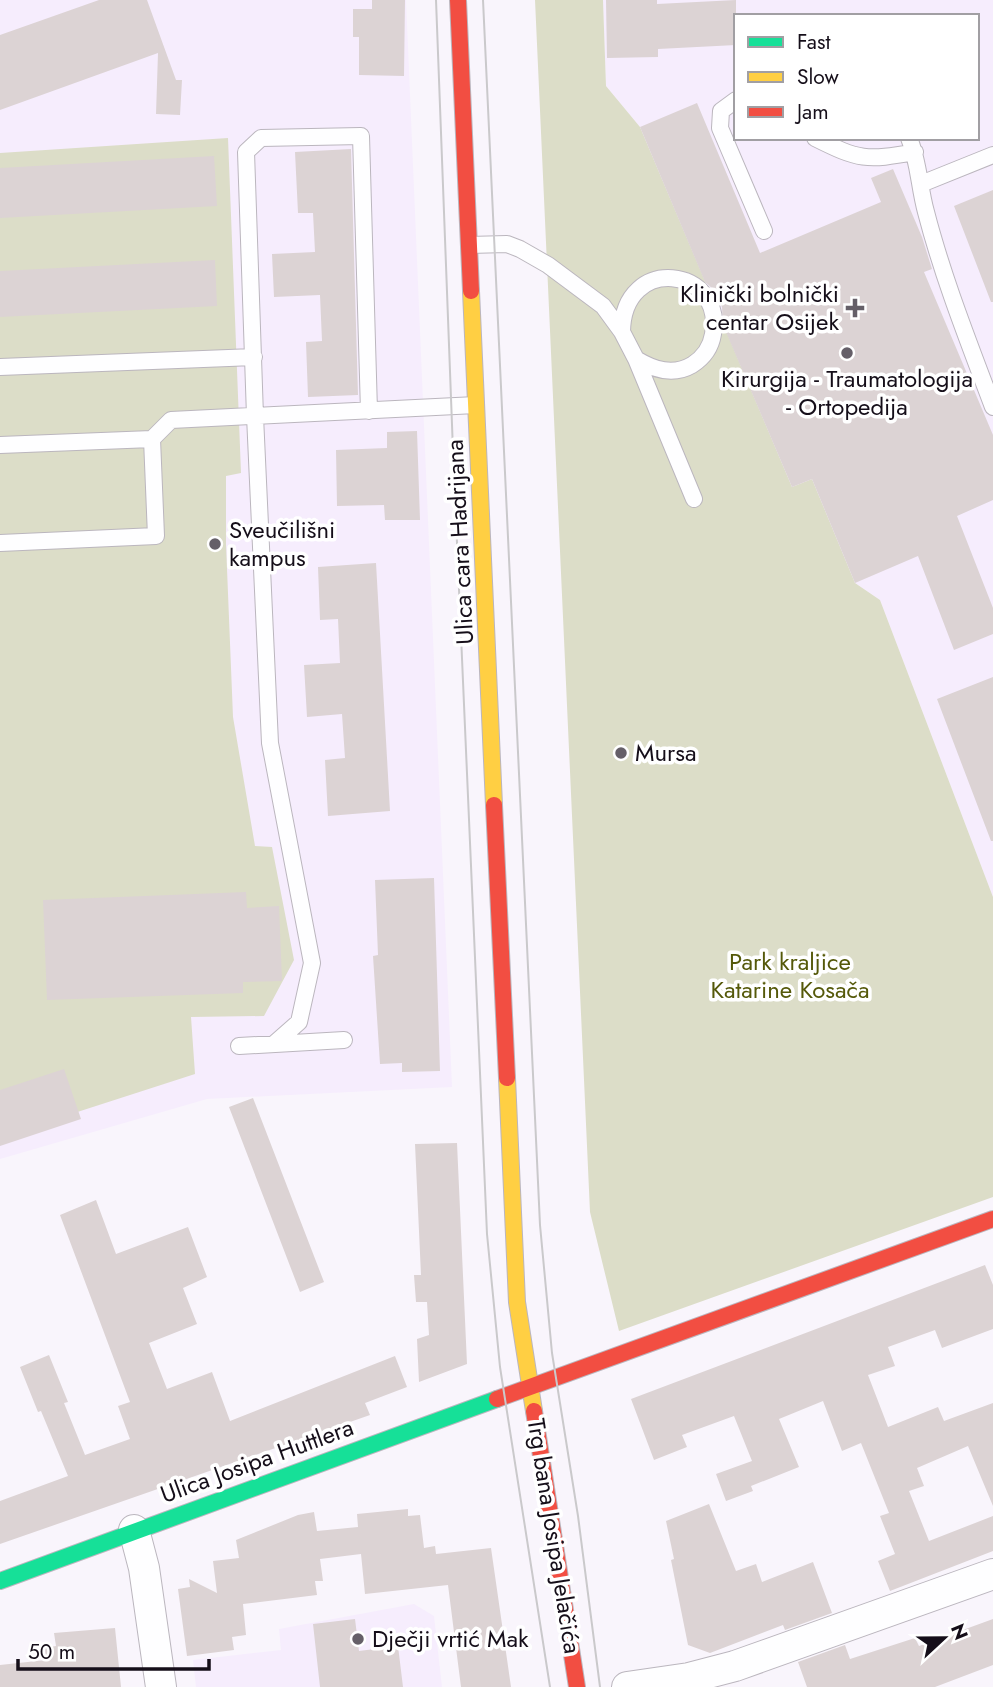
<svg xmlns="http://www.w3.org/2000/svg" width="993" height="1687" font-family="Jost,sans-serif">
	<rect width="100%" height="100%" fill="#f9f5fc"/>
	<path fill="#f6edfd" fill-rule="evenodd" d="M0 0H406L452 1087 207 1099 0 1159Z
		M603 0H993V897L880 600 855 583 812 479 792 487 640 127 606 86ZM736 16H977V138H736Z
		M414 1604 434 1616 442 1687H196L193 1660 281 1650 279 1629Z"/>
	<path fill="#dcddc8" d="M535 0H603L606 86 640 127 792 487 812 479 855 583 880 600 993 897V1197L619 1331 590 1212Z
		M228 138 241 473 226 476V544L233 717 255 846 272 847 294 960 264 1016 191 1017 195 1074 0 1137V153Z"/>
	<path fill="#dcd3d4" d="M99 0H147L176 80H182L180 115 156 114 158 53 0 110V35Z
		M372 0H405L404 76 359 75V37H353V9H372Z
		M606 0H657V4L736 0V45L658 49V57L607 58Z
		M697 103 760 253 881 202 871 178 893 169 922 237 932 269 924 272 993 435V500L957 516 993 608V634L954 650 918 556 855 583 812 479 792 487 723 325 722 307 713 289 705 282 640 127Z
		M351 149 358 395 308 397 306 342 322 341 320 295 274 297 272 254 315 252 313 213H298L295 152Z
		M214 156 217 206 0 218V168Z
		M993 190V302H991L954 206Z
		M215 260 217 306 0 317V271Z
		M417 431 420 520H385L384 505 337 506 336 450 387 448V432Z
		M376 563 390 811 328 816 325 760 345 758 342 714 307 717 304 665 340 663 338 619 320 620 318 567Z
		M993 677V841H991L937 699Z
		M434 878 440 1071 402 1072V1063L380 1064 373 956 378 955 375 880Z
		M246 892 247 908 279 906 282 981 243 982V993L47 1000 43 900Z
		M64 1069 81 1119 0 1146V1090Z
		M253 1098 324 1282 300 1292 229 1107Z
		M457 1143 467 1364 419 1382 417 1339 429 1335 427 1302H416L414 1275H421L415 1144Z
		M96 1200 116 1254 188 1227 207 1277 183 1288 197 1324 149 1343 167 1389 212 1372 230 1421 395 1356 407 1387 365 1403 370 1415 0 1544V1501L68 1476 41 1411 38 1412 20 1367 49 1355 68 1402 64 1403 85 1455 130 1439 118 1406 130 1402 60 1215Z
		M985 1265 993 1285V1329L942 1348 935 1330 888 1347 895 1366 868 1375 888 1427 938 1407 944 1421 993 1403V1506L968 1446 917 1468 924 1486 909 1491 929 1541 993 1516V1551L890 1591 878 1561 895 1554 880 1516 889 1513 861 1443 842 1451 823 1401 779 1419 799 1467 751 1486 753 1491 726 1501 716 1474 752 1461 734 1416 682 1435 687 1447 654 1460 631 1399Z
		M709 1504 736 1571 756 1564 762 1582 813 1562 832 1613 785 1630 783 1625 710 1653 688 1645 671 1560 674 1559 666 1521Z
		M408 1509V1516L420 1515 424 1548 435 1546 436 1554 491 1548 511 1687H461L448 1585 365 1594 361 1554 320 1559 323 1581H315L317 1595 243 1604 246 1635 232 1637 234 1650 187 1656 178 1589 190 1587 189 1579 217 1593 213 1561 239 1558 236 1540 298 1515 314 1512 317 1531 358 1527 357 1514Z
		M355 1619 359 1651 398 1646 403 1687H320L313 1624Z
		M993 1619V1665L935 1687H807L798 1662 845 1645 850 1659 915 1638 919 1646Z
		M115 1628 121 1687H0V1665L46 1660 45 1648 56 1646 54 1633Z"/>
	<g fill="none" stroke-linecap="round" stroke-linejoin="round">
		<g stroke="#bbb6be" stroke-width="18">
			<path id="lane" d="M736 100 721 111 720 128 764 231
				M815 138C859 160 866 161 915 152
				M909 138C919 162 919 187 926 212 943 278 969 343 993 407
				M921 184 993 155
				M469 245 507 244 520 249 548 265 603 306 622 332 636 359 694 499
				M622 332C623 253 725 267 713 334 711 347 703 358 692 365 673 376 654 370 636 359
				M0 367 254 357
				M0 445 152 439 171 420 476 405
				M0 543 156 536 152 439
				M274 1044 299 1022 312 963 270 743 255 416 246 152 261 138 361 136 369 411
				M239 1046 344 1040"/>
		</g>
		<g stroke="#bbb6be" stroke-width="32">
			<path id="street" d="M134 1530 144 1568 161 1687
				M627 1687 689 1678 735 1666 993 1574"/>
		</g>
		<g stroke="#bbb6be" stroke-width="18">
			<path id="fast" d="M0 1581 497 1399"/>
		</g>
		<g stroke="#bbb6be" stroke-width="18">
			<path id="slow" d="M471 291 494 805
				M507 1078 517 1302 534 1411"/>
		</g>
		<g stroke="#bbb6be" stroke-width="18">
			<path id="jam" d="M458 0 471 291
				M494 805 507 1078
				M497 1399 993 1219
				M534 1411 577 1687"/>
		</g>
		<use href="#lane" stroke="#fefeff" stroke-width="16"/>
		<use href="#street" stroke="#fefeff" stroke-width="30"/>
		<use href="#fast" stroke="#16e098" stroke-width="16"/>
		<use href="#slow" stroke="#ffcf43" stroke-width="16"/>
		<use href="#jam" stroke="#f24e42" stroke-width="16"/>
		<path stroke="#cac9cb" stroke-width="2" d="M436 0 453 451 487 1234 500 1367 550 1687
			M483 0 540 1225 552 1353 578 1516 600 1687"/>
	</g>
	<g fill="#655f68" stroke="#fff" stroke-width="2.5">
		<path d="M851.5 297.5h7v7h7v7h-7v7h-7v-7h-7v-7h7z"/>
		<circle cx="847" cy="353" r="7"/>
		<circle cx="215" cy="544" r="7"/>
		<circle cx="621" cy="753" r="7"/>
		<circle cx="358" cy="1639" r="7"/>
	</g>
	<g text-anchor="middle" stroke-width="7" stroke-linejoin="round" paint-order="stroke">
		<g font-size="24" fill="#150e19" stroke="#fff" text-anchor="start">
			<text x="839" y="302" text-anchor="end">Klinički bolnički<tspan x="839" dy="28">centar Osijek</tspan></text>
			<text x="847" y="387" text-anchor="middle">Kirurgija - Traumatologija<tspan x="847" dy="28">- Ortopedija</tspan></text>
			<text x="229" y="538">Sveučilišni<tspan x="229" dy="28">kampus</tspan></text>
			<text x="635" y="761">Mursa</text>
			<text x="372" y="1647">Dječji vrtić Mak</text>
		</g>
		<g font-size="24" fill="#150e19" stroke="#fff">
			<text transform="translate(460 542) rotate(-93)" y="8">Ulica cara Hadrijana</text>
			<text transform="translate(257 1461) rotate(-20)" y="8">Ulica Josipa Huttlera</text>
			<text transform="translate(554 1536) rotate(81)" y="8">Trg bana Josipa Jelačića</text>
		</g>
		<g font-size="24" fill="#55590a" stroke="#fff">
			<text x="790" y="970">Park kraljice<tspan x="790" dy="28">Katarine Kosača</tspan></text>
		</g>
	</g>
	<rect x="734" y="14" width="245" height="126" fill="#ffffff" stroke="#a19fa3" stroke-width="2"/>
	<rect x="748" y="37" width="35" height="10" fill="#16e098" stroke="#a19fa3" stroke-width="2"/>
	<text x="797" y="49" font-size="21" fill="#150e19">Fast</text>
	<rect x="748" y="72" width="35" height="10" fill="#ffcf43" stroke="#a19fa3" stroke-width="2"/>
	<text x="797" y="84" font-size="21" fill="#150e19">Slow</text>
	<rect x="748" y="107" width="35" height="10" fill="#f24e42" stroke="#a19fa3" stroke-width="2"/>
	<text x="797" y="119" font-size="21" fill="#150e19">Jam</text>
	<g transform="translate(944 1638) rotate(68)" stroke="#ffffff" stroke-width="5" paint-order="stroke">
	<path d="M0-5L12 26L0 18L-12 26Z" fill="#150e19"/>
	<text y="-10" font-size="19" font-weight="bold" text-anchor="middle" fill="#150e19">N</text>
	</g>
	<path d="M18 1659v10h191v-10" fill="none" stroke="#150e19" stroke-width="3.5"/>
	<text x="28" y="1659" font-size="21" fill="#150e19" stroke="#ffffff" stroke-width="5" paint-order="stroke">50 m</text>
</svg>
